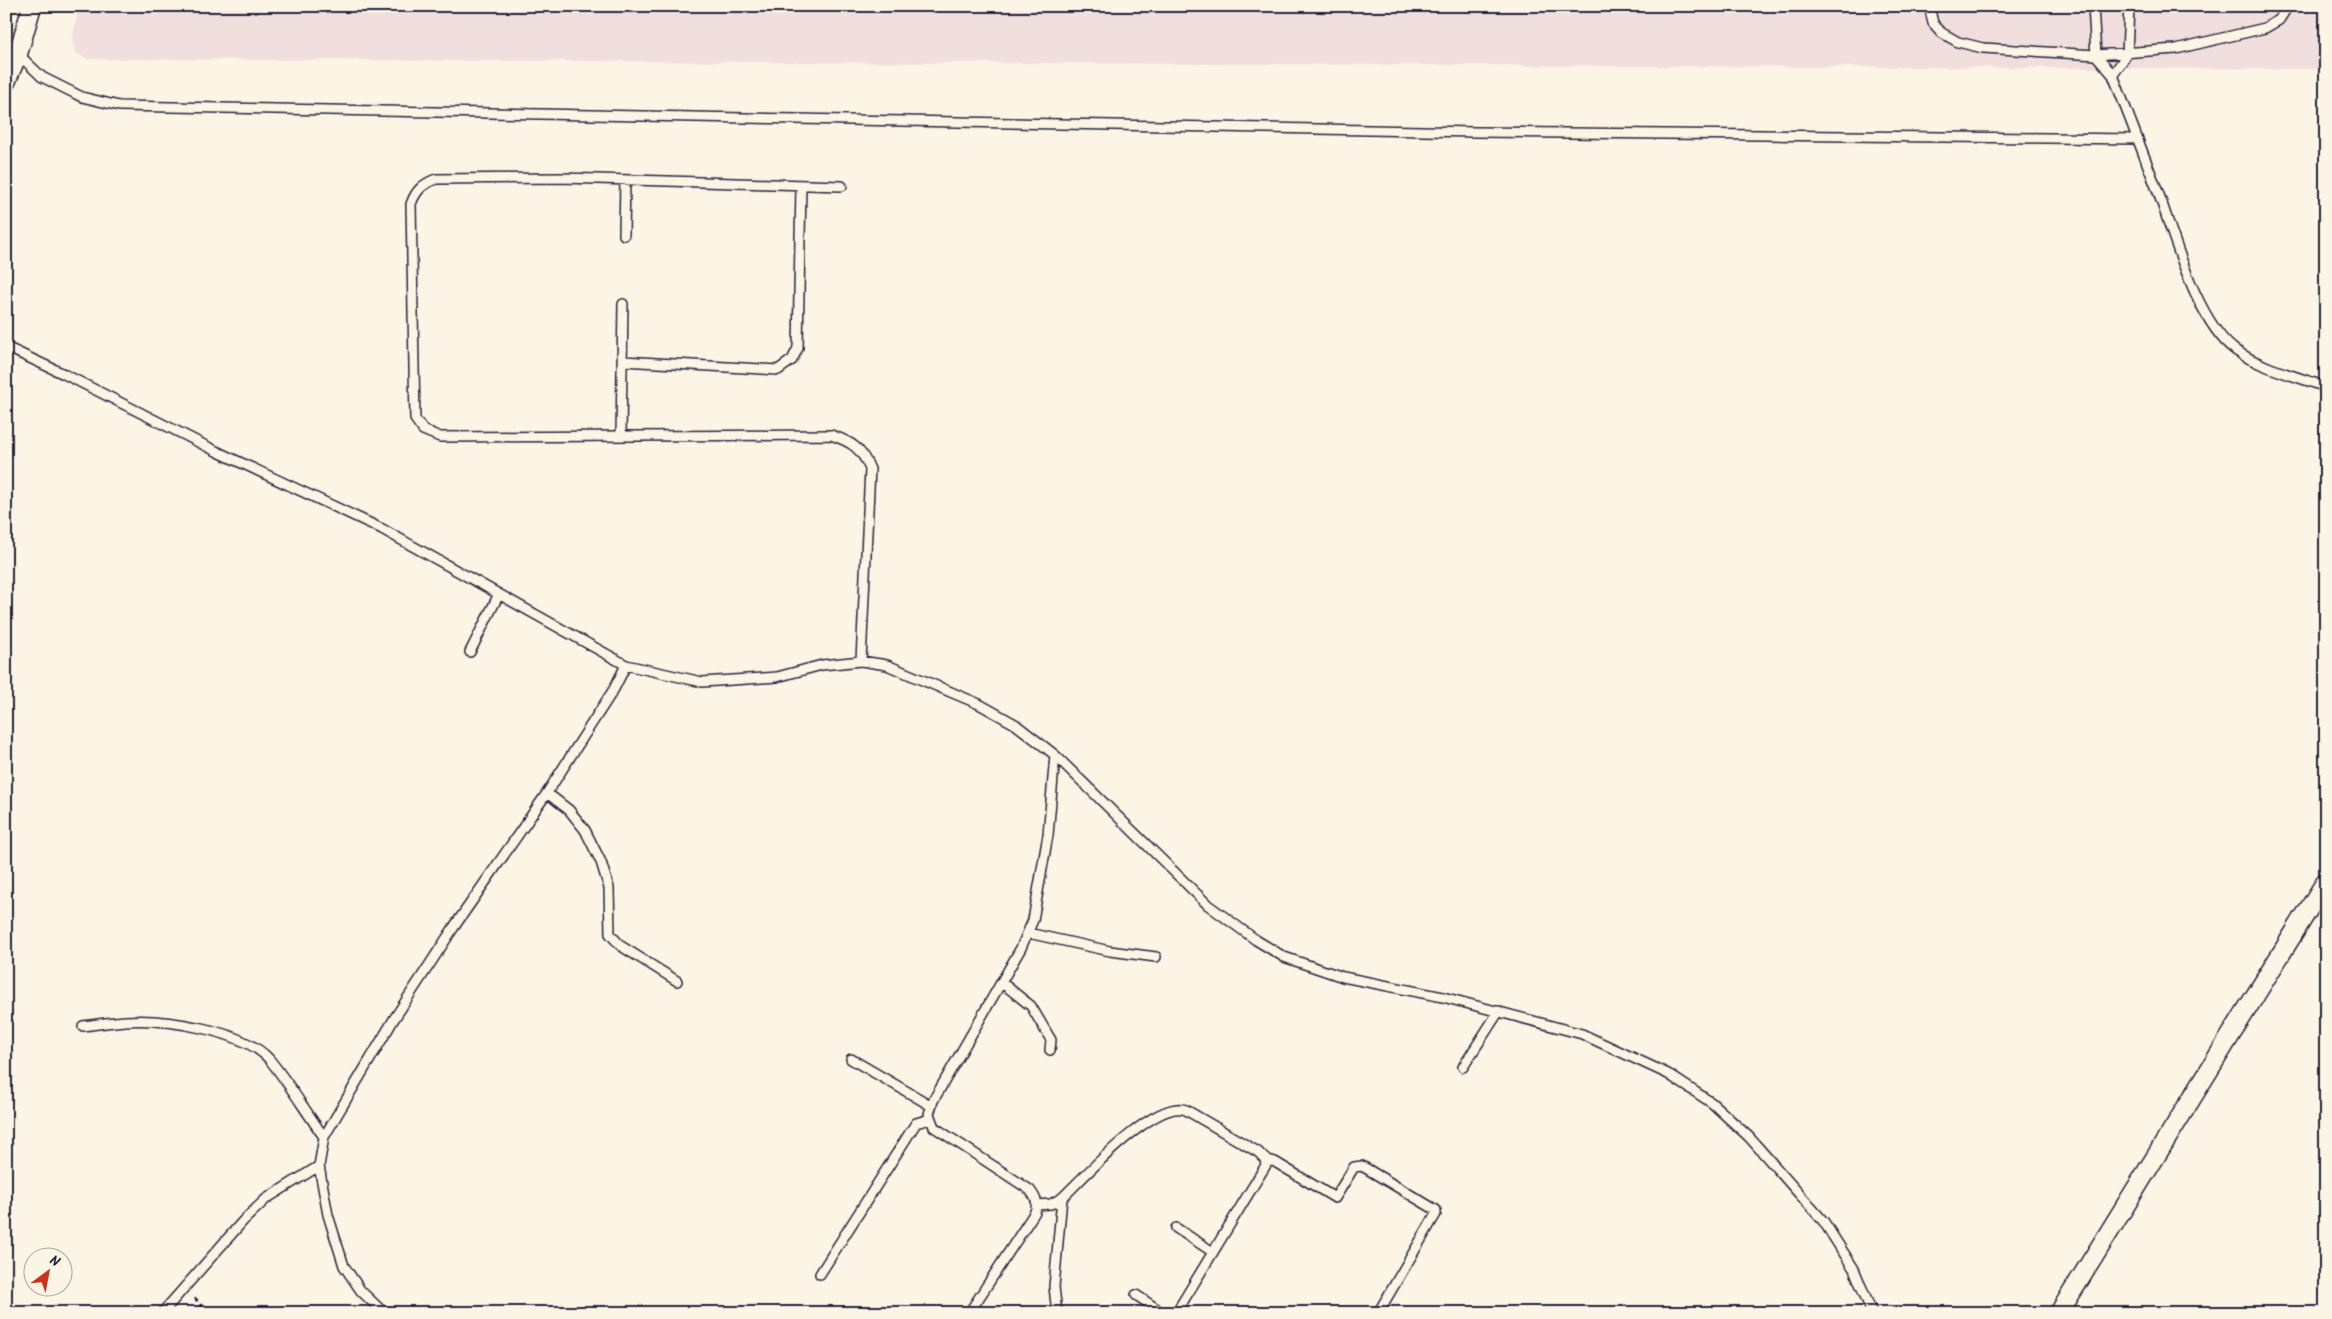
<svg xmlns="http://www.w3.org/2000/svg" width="2332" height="1319" font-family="Kalam,sans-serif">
	<rect width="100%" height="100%" fill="#fcf5e5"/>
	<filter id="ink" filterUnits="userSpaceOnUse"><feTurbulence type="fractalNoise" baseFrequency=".02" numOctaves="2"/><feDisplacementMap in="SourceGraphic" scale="10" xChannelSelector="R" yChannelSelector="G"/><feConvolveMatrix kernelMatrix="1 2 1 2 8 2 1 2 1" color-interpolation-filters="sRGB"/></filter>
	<g filter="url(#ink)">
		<path fill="#f1dfde" d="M79 6H2326V69L88 59 76 53 72 40Z"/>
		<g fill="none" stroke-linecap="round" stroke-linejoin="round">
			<g stroke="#22223b" stroke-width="12">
				<path id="service" d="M1929 6 1933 23 1942 33 1958 42 1983 48 2096 55 2176 49 2265 28 2279 20 2288 6
					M2093 6 2096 55 2113 75C2128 114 2143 153 2158 192 2174 236 2197 322 2235 350 2261 368 2296 376 2326 387
					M18 54 42 77 82 97 119 106 1475 132 2138 139
					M2113 75 2127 54 2129 6
					M842 186 562 178 436 179C423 184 416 190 411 204L415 419 423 430 440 437 831 435C852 442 861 448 870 469L861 661
					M624 235 625 180
					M6 347 64 374 216 451 382 529 626 665 702 682 777 677 822 665 861 661 887 665 979 704 1015 724 1055 755 1208 905 1256 940 1284 957 1343 977 1443 997 1582 1034 1668 1074 1712 1103 1749 1137 1824 1222 1854 1269 1872 1313
					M623 361 778 370 792 360 798 348 801 185
					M621 436 623 304
					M470 652 499 594
					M547 793 569 810 585 830 601 862 609 888 610 934 621 946 677 981
					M1028 933 1110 951 1156 957
					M1001 982 1031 1006 1051 1040 1050 1050
					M83 1026C97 1024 111 1022 125 1021 163 1018 243 1030 269 1059 289 1083 306 1112 324 1137
					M851 1059 930 1105
					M1463 1067 1499 1011
					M1265 1159 1275 1162 1335 1198 1354 1167 1362 1166 1436 1210V1214L1378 1313
					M1037 1205 1051 1204 1062 1198C1083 1178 1156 1098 1186 1110L1258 1152 1265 1159 1266 1165 1176 1313
					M1176 1228 1213 1252
					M820 1274 916 1123 930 1119
					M1136 1295 1163 1313
					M162 1313 243 1221 266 1199 319 1166
					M384 1313 361 1291 344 1266 328 1215 319 1166 324 1137 394 1019 454 927 547 793 614 689 626 665
					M969 1313 1035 1212C1038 1202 1036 1198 1030 1190L934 1127 929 1114 933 1101 1021 948 1033 920 1048 835 1055 755
					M1057 1313 1054 1287 1062 1198"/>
			</g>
			<g stroke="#22223b" stroke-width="21">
				<path id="minor" d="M6 82 18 54 32 6
					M2059 1313 2326 881"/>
			</g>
			<path stroke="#22223b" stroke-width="3" stroke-dasharray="4 4" stroke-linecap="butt" d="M195 1298 207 1313"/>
			<use href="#service" stroke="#fcf5e5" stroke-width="9"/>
			<use href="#minor" stroke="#fcf5e5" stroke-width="18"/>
		</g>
	</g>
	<rect width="2332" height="1319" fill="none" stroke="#fcf5e5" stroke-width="25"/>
	<rect x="12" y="12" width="2307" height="1294" fill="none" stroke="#22223b" stroke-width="2" filter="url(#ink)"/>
	<g transform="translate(48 1272) rotate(32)"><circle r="24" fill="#fcf5e5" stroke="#a5a1a1"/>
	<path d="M0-4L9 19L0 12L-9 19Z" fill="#c8321e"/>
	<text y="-8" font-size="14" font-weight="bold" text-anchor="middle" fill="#22223b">N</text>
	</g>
</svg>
